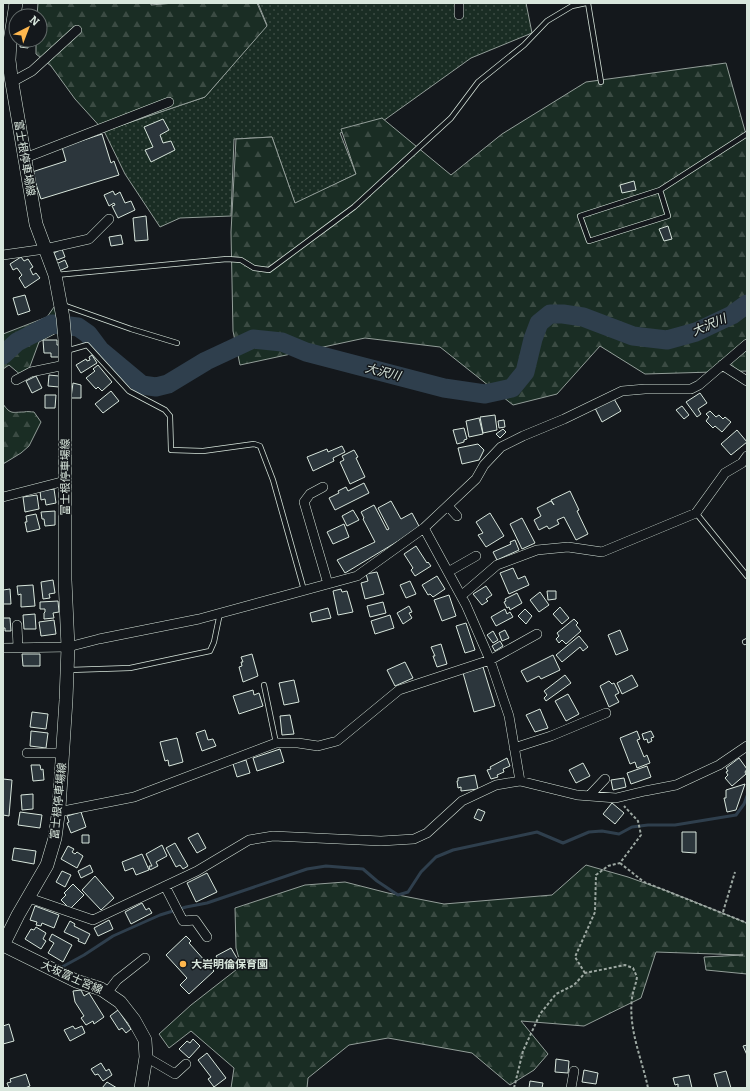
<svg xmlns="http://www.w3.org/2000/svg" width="750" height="1091" font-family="Bitter,'Noto Sans JP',serif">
	<defs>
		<pattern id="grass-dots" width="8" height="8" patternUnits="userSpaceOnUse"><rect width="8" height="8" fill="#1a2d24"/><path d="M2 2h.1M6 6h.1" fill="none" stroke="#3b4b43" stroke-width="1.8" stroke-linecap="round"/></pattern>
		<pattern id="forest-firs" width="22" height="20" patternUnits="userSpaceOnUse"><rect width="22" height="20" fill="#1a2d24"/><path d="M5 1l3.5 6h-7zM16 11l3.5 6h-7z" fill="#3b4b43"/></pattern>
	</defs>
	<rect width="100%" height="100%" fill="#14181c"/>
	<path fill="url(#grass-dots)" stroke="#939e99" d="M258 3H526L532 33 471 58 383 121 340 133 356 174 295 204 272 137 234 139 231 216 180 218 160 227 125 174 104 131 205 97 267 25Z"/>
	<path fill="url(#forest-firs)" stroke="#939e99" d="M38 3H151V5L174 3H257L267 26 205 97 104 131 75 99 51 66 36 54V40H40V16H37Z
		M726 63 747 138V371L645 374 600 346 557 394 513 405 440 347 365 338 240 365 233 331 231 232 236 139 272 137 295 203 356 174 341 129 382 118 451 175 502 134 586 82Z
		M54 307 60 309 66 328 39 342 29 369 22 376 9 365 3 369V334L47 317Z
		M3 404C11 415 12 412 24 412 27 411 31 412 34 412L41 422 29 446 21 453 3 464Z
		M586 865 628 877 670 892 747 923V974L706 970 704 957 743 955 656 952 641 998 584 1026 521 1021 548 1054 534 1070 510 1085 472 1053 388 1038 349 1045 308 1078 307 1088H231L234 1068 191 1031 169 1048 159 1034 191 1005 241 966 236 948 235 908 305 885 345 882 388 893 444 904 552 895Z"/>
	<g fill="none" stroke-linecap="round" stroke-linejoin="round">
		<path stroke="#2f3f4d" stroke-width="3" d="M62 967 84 955 113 936 160 915 186 907 207 903 307 869 326 866 363 869 377 881 398 895 408 892 421 872 436 857 453 850 537 832 563 843 589 832 602 831 619 834 632 827 648 825H675L736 815 744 804 747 796"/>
		<path stroke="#2f3f4d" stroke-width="19" d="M3 355 17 342 52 324 78 327 88 334 100 350 142 385 156 387 168 384 206 361 253 339 282 342 306 352 444 388 485 394 512 388 525 372 533 339 539 323 550 314H563L583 317 633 336 667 340 696 332 732 315 747 304"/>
	</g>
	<path fill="#2c363c" stroke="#d8e6dc" d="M21 40H29L28 48 20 47Z
		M163 119 169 130 160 135 163 143 171 141 175 150 151 162 145 150 153 147 144 127Z
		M102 134 111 163 114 161 119 175 41 199 32 172 66 161 62 147Z
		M634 181 636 190 622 193 620 185Z
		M113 191 115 195 120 192 125 203 131 201 135 210 118 218 112 206 115 205 114 203 109 206 104 195Z
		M146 216 148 240 135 241 133 218Z
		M668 226 672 239 664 241 659 229Z
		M121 235 123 244 111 246 109 237Z
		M62 249 65 257 57 260 54 253Z
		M21 257 24 261 28 259 33 267 30 269 33 275 36 273 40 278 25 288 19 278 22 275 17 268 13 270 10 264Z
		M65 260 68 267 59 271 56 264Z
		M25 295 30 311 18 315 13 298Z
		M43 340H57V345H59L60 357H51V353H44Z
		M92 355 97 363 81 373 76 365 86 359 87 361 90 360 89 357Z
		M98 365 112 382 102 391 98 387 96 389 86 378 95 371 93 369Z
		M49 375 59 376V387L48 386Z
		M36 376 42 388 32 393 26 381Z
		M73 383 81 385V398H71Z
		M111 391 119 401 103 413 95 404Z
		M700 393 707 403 698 409 701 414 697 417 686 402Z
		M45 395H56L55 408H45Z
		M613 397 621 411 602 422 594 406Z
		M682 406 689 415 684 419 676 410Z
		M710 411 716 417 719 415 723 419 725 417 731 422 722 432 715 426 713 428 706 421 709 417 706 414Z
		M495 415 497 430 483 433 480 417Z
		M479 418 483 434 469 437 466 421Z
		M504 420 505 427 499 428 498 421Z
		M464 428 467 439 464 440V442L457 444 453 430Z
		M503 429 506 432 500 438 496 434Z
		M737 430 747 442 731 455 721 444Z
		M478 444 484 450 479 460 462 464 458 448Z
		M342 446 345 452 333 458 334 461 313 471 307 457 327 449 328 452Z
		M354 450 358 457 356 458 365 477 350 484 340 462 344 460 342 456Z
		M364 483 369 493 335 510 329 498 339 493 338 491 346 487 348 491Z
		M54 489 56 503 46 505 45 499 41 500 40 491Z
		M570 491 579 510 577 511 588 534 576 540 564 517 557 520 559 524 549 529 547 526 539 530 534 520 541 516 537 508 551 501 554 505 551 500Z
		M37 495 39 509 25 512 23 497Z
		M391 501 401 519 412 513 420 528 345 573 337 560 375 542 363 519 364 518 361 512 374 505 387 530 389 529 378 508Z
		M353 510 359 520 347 526 342 516Z
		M55 511V525L45 526 44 519H42L41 512Z
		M490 513 504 536 486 547 478 535 483 533 476 522Z
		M36 514 40 529 27 532 25 522H27L26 516Z
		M522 518 535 543 522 549 510 524Z
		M344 524 349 537 333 544 327 532Z
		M515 540 519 550 497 560 493 552 511 544 510 542Z
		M416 546 427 563 428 562 431 566 415 576 411 570 413 568 404 554Z
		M513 568 518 579 525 576 529 585 509 594 500 573Z
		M377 572 384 594 365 599 361 583 368 581 366 574Z
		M437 576 445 589 433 597 430 594 428 595 422 585Z
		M53 580 55 593 49 594 50 598 43 599 41 582Z
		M410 581 416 594 406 598 400 585Z
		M33 585 35 606 21 607V594L18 595 17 586Z
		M486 586 492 595 486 599 488 601 482 605 473 594Z
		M10 589 11 604H3V590Z
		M341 589 342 592 347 591 353 612 338 615 333 591Z
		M547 591H556V599L548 600Z
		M540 592 549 605 539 612 530 600Z
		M517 593 522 603 510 610 509 607 507 608 504 602 506 601 505 599Z
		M449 595 456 616 442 621 434 600Z
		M58 601 59 612 53 613 54 618 44 619V613L45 612V609H40V602Z
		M383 602 386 613 370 617 367 606Z
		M409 606 412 612 409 613 412 618 403 624 397 613Z
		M560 607 569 618 562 624 553 614Z
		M328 608 331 618 312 622 310 613Z
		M505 609 507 614 510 612 513 617 496 626 491 617Z
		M525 609 532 616 526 624 518 616Z
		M35 614 36 629H24L23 615Z
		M390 615 394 628 375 634 371 621Z
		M3 618H10L11 631H5V628H3Z
		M574 619 578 623 576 625 581 631 566 644 562 640 559 643 556 639 559 636 557 633Z
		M54 620 56 634 41 636 39 622Z
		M466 623 475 650 465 653 456 626Z
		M505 630 509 638 502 641 499 633Z
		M620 630 628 650 616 655 608 635Z
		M493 631 498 640 493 643 487 635Z
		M579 636 588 647 583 651 580 647 562 662 556 655Z
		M500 641 503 646 495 651 492 646Z
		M441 644 447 664 437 667 433 656H435L431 647Z
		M22 654H40V666H23Z
		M252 654 258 676 243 682 239 667 242 666 241 662H243L241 657Z
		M553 655 560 670 541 679 539 676 527 682 521 671Z
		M405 662 413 678 395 686 387 670Z
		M483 667 495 706 474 712 463 673Z
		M565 675 571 683 546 701 544 698 547 695 544 691Z
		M632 675 638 686 622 694 617 683Z
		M294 680 299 702 284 705 279 683Z
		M609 681 612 684 614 683 619 693 615 695 619 702 609 707 600 686Z
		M253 690 254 695 259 693 263 706 239 714 233 696Z
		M568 694 579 714 566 721 555 701Z
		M540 709 548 728 535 732 526 715Z
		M32 712 48 714 46 729 30 727Z
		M290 715 294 734 282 735 280 716Z
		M205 730 208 740 213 739 216 746 202 751 196 733Z
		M31 731 48 733 46 748 30 746Z
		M637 731 640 739 637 740 644 757 647 755 650 763 637 768 635 762 630 764 620 738Z
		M651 731 654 737 651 738 652 741 648 743 647 739 644 740 642 734Z
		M177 738 183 762 169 766 168 760 165 761 160 742Z
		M280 749 284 762 257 771 253 758Z
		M507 758 510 766 503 769 504 772 497 775 498 777 491 779 487 770 491 769 490 767Z
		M739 758 747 769 745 772 746 774 732 786 725 778 728 775 726 772 728 771 726 768Z
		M246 760 250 773 237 777 233 764Z
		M583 763 590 776 576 783 569 770Z
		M31 765H40L41 770 43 769 44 780 33 781Z
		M647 766 651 777 631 784 627 773Z
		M475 775 478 789 461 791V787L458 788 457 781H458V778Z
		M624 778 626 787 613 790 611 780Z
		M3 779 12 780 9 816 3 815Z
		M745 784 736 810 727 812 724 798H726V790Z
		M33 794V809L22 810 21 795Z
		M612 803 624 813 615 824 603 814Z
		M478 809 485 812 481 821 474 818Z
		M20 812 42 815 40 828 18 825Z
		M81 812 86 827 71 833 67 823 69 822 67 816Z
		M682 832H696V853L682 852Z
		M198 833 206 848 197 853 188 838Z
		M82 835H89V843H82Z
		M175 843 188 866 183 869 180 865 176 867 166 848Z
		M162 845 167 856 156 862 158 866 150 870 149 866H152L146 854Z
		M68 846 74 849 72 852 75 854 77 852 83 856 77 868 61 859Z
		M14 848 36 851 34 864 12 860Z
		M142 854 149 870 136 875 133 868 125 871 122 862Z
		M90 865 93 872 81 878 78 871Z
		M62 871 71 875 65 887 56 882Z
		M207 873 217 892 196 902 187 883Z
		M95 876 114 898 101 910 82 890Z
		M73 884 84 895 70 909 61 900 66 895 64 893Z
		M142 903 146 910 149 908 152 913 131 924 125 912Z
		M35 906 59 915 54 928 42 923 41 926 36 925 37 922 30 920Z
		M109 920 113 929 98 936 94 928Z
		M70 921 75 924 74 926 90 934 85 944 78 941 79 939 64 932Z
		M36 927 46 933 43 939 46 941 41 949 25 939 31 929 34 930Z
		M52 934 72 945 63 962 48 953 54 943 49 940Z
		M186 936 191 941 189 943 214 971 189 994 180 985 187 978 166 955Z
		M231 948 238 960 224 969 216 956Z
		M81 990 84 996 89 993 104 1017 94 1024 93 1021 86 1025 81 1018 84 1016 75 1002 73 991Z
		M118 1010 131 1029 126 1033 122 1028 119 1030 110 1016Z
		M9 1024 14 1041 3 1044V1026Z
		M73 1026 75 1029 82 1026 85 1033 70 1041 64 1030Z
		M193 1039 200 1046 189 1058 179 1049 187 1041 190 1043Z
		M747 1045V1055L743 1046Z
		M207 1053 226 1078 214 1087 208 1079 211 1077 198 1060Z
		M556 1059 569 1061 568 1073 555 1072Z
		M101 1063 106 1071 109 1069 112 1075 103 1081 98 1074 95 1075 91 1069Z
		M584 1070 598 1073 596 1084 582 1082Z
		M726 1071 731 1088H718L714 1074Z
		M26 1074 30 1086 25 1088H9L7 1083 11 1082 10 1079Z
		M689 1075 692 1088H678V1084L675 1085 673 1078Z
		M530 1081 543 1083 542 1088H529Z
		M107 1082 117 1088H102Z"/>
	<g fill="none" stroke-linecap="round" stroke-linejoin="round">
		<g stroke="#d8e6dc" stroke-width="6">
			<path id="service" d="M588 3 601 82
				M660 190 668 216 589 241 580 216 660 190 747 134
				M56 275 227 259 241 260 254 268 269 270 354 207 451 118 478 82 524 45 547 21 572 6 586 3
				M63 305 131 329 177 343
				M66 351 87 345 129 391 165 410 170 416 171 450 203 451 254 444 260 446 273 480 304 590
				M696 513 747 576
				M745 642 747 641
				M69 670 130 668 210 651 214 642 220 613
				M264 685 276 743"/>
		</g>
		<g stroke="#d8e6dc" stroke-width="10">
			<path id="minor" d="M459 15V3
				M12 82 32 71 77 30
				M25 158 169 102
				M3 255 45 249 89 239 109 219
				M722 365 747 381
				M16 380 31 372 65 365
				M323 487 310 494 304 502 328 584
				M3 497 65 481
				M448 506 457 516
				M424 528 466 605 490 660 509 716 520 781
				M448 572 476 556
				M461 596 497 565 537 550 568 547 602 552 696 513 725 473 742 463 747 456
				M17 625 18 647
				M3 648 68 647 99 639 199 619 357 576 424 528 476 479 484 465 501 447 523 436 564 419 622 391 645 389H691L699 385 747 344
				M514 748 551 736 606 713
				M27 753H63
				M589 796 605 779
				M58 812 134 797 276 743H298L318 746 337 741 399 690 490 660 537 634
				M165 886 183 921 195 920 207 937
				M29 898 93 920 197 871 249 840 273 836 381 841 414 839 427 833 462 801 496 785 520 781 577 795 616 798 645 791 676 785 719 765 747 746
				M107 993 117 980 145 958
				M146 1057 175 1074 186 1064
				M571 1088 574 1071"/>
		</g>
		<g stroke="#d8e6dc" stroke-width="14">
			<path id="secondary" d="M3 945 18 915 47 865 55 838 59 808 66 700 68 647 65 580V341L63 318 55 275 36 224 11 77 9 60 10 41 16 3
				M3 945 76 981 101 989 120 1002 134 1020 145 1040 146 1057 141 1088"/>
		</g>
		<path stroke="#9da8a2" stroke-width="2" stroke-dasharray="3 2" stroke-linecap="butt" d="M620 863 644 882 747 923
			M723 912 735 872
			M585 973 575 957 595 912 596 875 608 866 620 863 641 835 638 821 624 806
			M514 1088 523 1051 540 1014 556 994 574 985 585 973 625 965 633 968 637 977C636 984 633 991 632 998 628 1029 642 1059 648 1088"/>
		<use href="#service" stroke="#14181c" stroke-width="4.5"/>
		<use href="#minor" stroke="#14181c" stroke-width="9"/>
		<use href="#secondary" stroke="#14181c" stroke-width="13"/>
	</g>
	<circle fill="#ffb74d" stroke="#14181c" stroke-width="1.5" cx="183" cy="964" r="4"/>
	<g text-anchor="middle" stroke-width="3" stroke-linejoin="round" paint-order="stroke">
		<g font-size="11" fill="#d8e6dc" stroke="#14181c">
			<text transform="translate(25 158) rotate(80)" y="4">富士根停車場線</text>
			<text transform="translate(65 477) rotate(-90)" y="4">富士根停車場線</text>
			<text transform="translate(58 801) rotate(-84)" y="4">富士根停車場線</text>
			<text transform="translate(72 977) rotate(24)" y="4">大坂富士宮線</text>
		</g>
		<g font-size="11" font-weight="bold" fill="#d8e6dc" stroke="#14181c" text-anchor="start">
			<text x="191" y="968">大岩明倫保育園</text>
		</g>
		<g font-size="12" font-style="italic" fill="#d8e6dc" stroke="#14181c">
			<text transform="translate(709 325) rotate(-23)" y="4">大沢川</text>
			<text transform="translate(383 372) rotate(14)" y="4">大沢川</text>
		</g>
	</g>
	<rect width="750" height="1091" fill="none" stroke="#d8e6dc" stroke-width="8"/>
	<g transform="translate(28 28) rotate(42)"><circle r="19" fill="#14181c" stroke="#626a69"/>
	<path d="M0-3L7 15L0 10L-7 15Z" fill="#ffb74d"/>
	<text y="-6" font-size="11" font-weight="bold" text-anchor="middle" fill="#d8e6dc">N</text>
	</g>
</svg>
